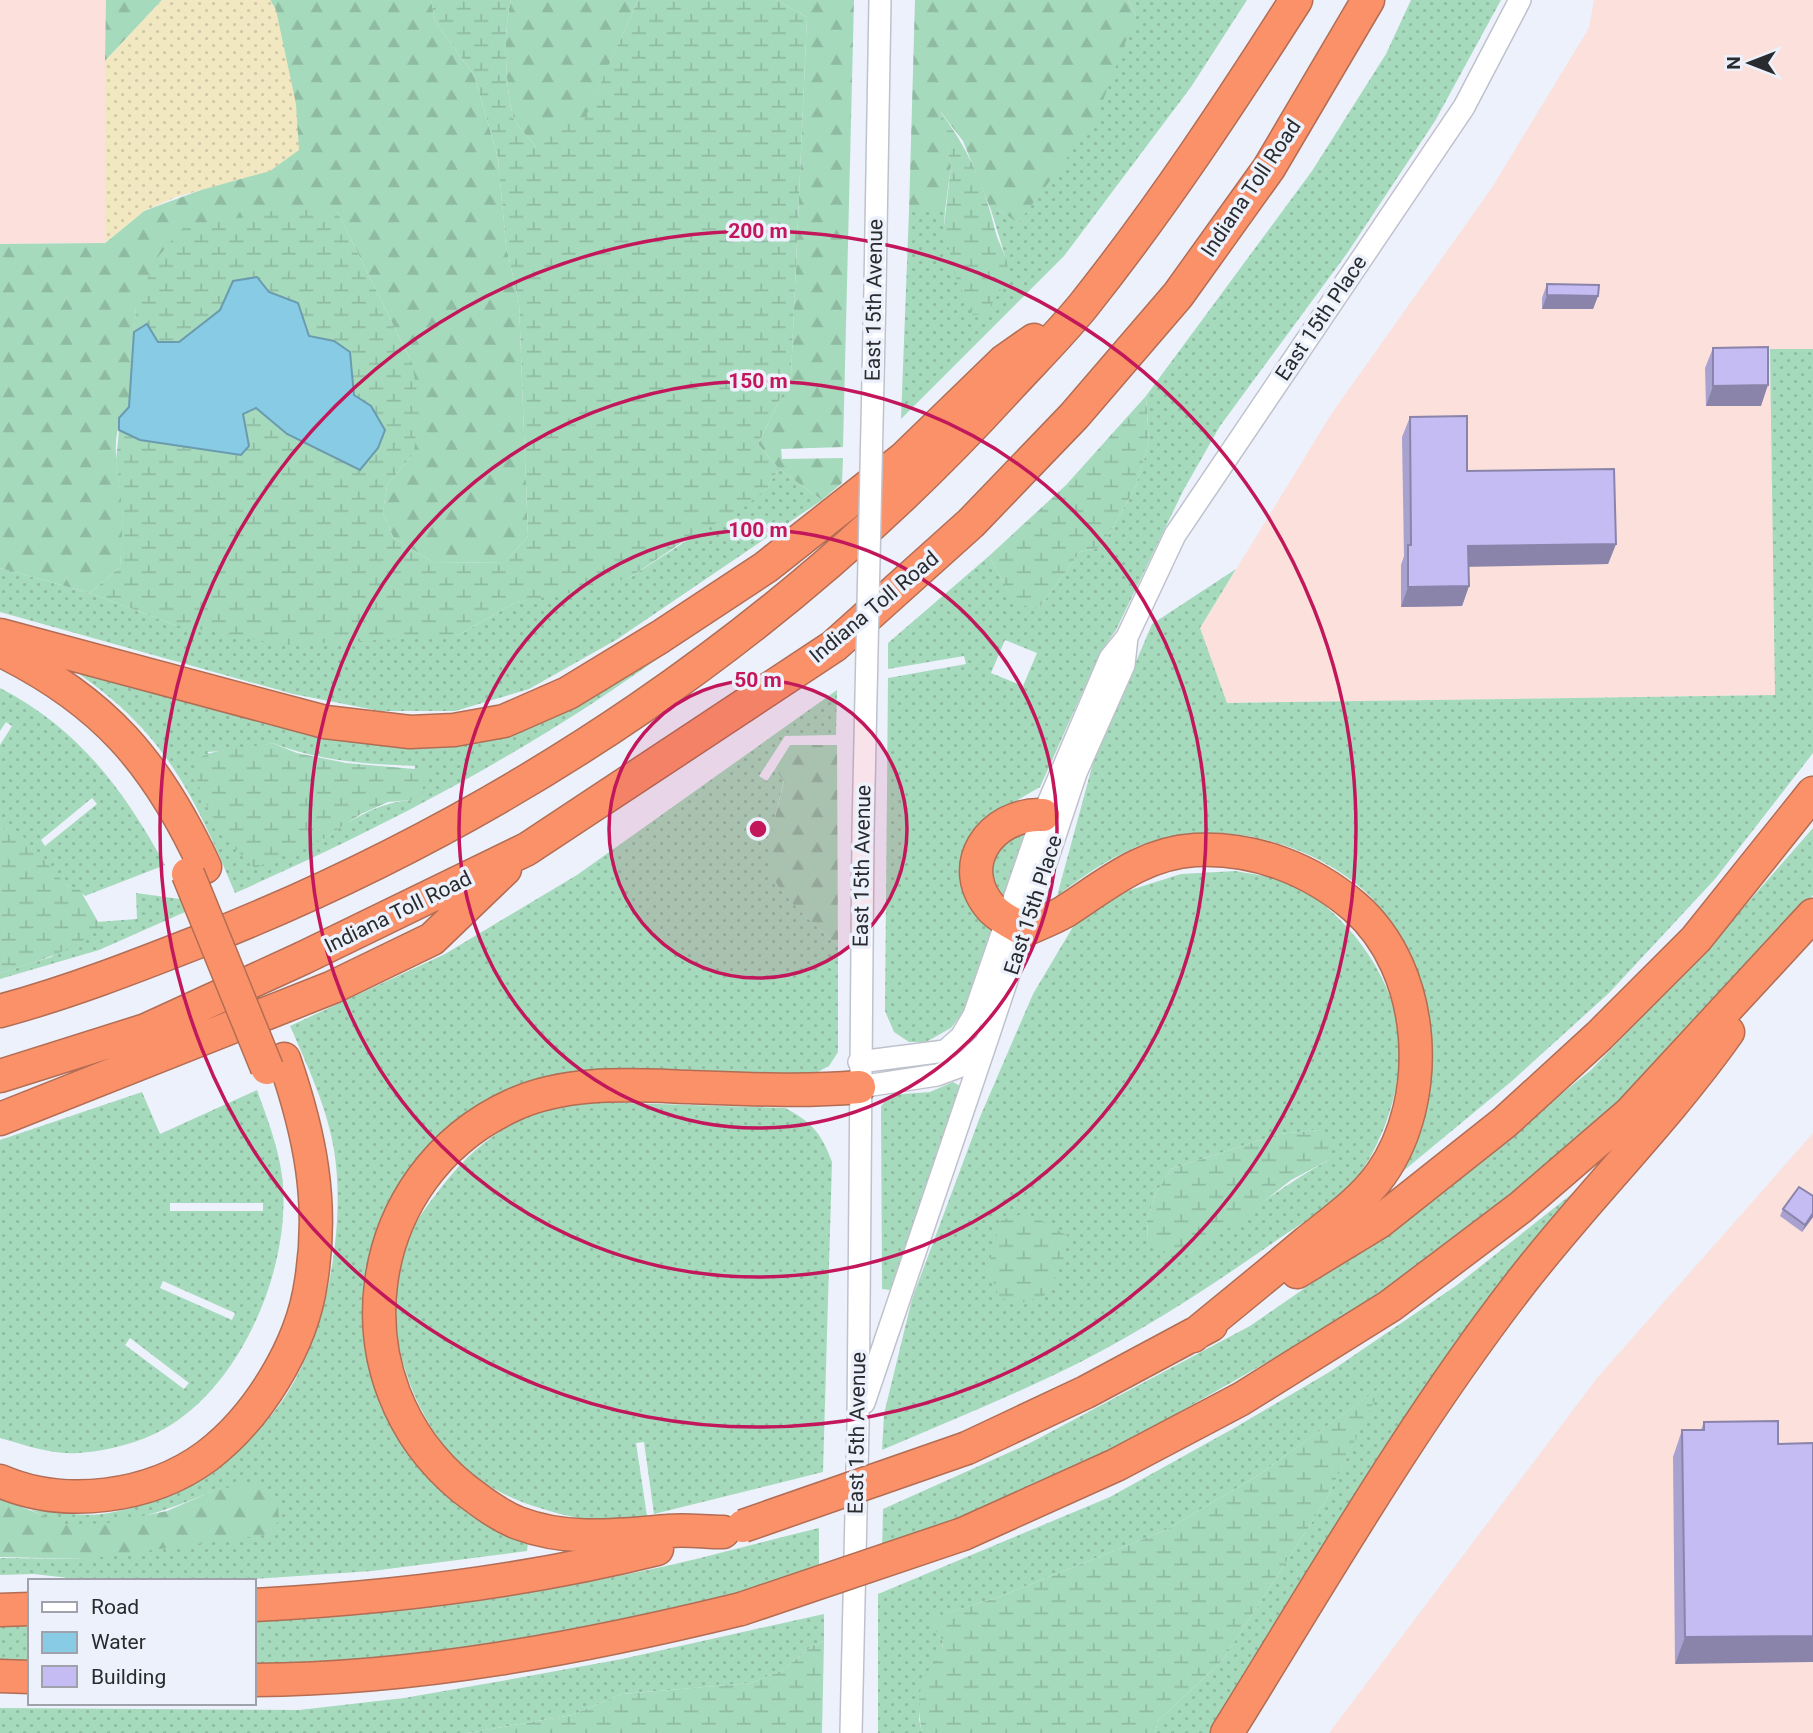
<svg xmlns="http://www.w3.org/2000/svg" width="1813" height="1733" font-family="Roboto,sans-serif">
	<defs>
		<pattern id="grass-dots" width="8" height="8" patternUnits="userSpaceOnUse" patternTransform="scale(1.75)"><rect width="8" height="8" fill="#a6dabc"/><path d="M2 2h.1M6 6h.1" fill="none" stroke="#8fbba2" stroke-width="1.8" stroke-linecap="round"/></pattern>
		<pattern id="forest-firs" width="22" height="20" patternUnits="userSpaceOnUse" patternTransform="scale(1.75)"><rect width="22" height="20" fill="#a6dabc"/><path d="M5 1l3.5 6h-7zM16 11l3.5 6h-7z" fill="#8fbba2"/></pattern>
		<pattern id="wetland-marsh" width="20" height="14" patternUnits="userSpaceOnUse" patternTransform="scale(1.75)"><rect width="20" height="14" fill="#a6dabc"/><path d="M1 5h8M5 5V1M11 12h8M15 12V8" fill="none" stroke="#8fbba2"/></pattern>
		<pattern id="sand-dots" width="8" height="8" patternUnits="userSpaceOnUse" patternTransform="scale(1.75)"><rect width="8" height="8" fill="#f1e8c2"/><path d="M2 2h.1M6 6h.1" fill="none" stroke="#cfc7a7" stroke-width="1.8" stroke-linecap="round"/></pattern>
	</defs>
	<rect width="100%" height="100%" fill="#edf1fc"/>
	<path fill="#fbe0dc" d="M0 0H106L105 243 0 244Z
		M1594 0H1813V349L1770 350 1776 695 1226 703 1200 628 1332 413 1491 189 1589 28Z
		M1813 1133V1733H1329L1597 1378Z"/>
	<path fill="url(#grass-dots)" fill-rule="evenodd" d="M1128 0H1247L1191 87 1064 256 901 419 909 211H945L944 226 1005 256 991 210H999L1017 222 1136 15Z
		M1411 0H1501L1435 121 1348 252 1220 426 1183 491 1116 630 1100 653 1040 787 999 811 980 827 994 928 964 1011 951 1028 926 1042H909L894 1032 885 1011 888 678 966 664 964 656 888 669V643L989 556 1007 589 1039 608 1080 552 1101 547 1135 489 1149 443 1146 396 1312 171 1386 54ZM1005 640 1037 653 1023 686 991 673Z
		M1770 349H1813V753L1715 879 1609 993 1512 1081 1396 1177C1411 1125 1439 1066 1428 1011 1425 998 1417 984 1412 971 1401 946 1387 912 1367 893 1315 845 1234 822 1164 838 1123 848 1090 871 1057 896L1093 763 1152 624 1236 569 1200 628 1227 703 1775 695Z
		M779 469 822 500 616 640 529 689 455 711H380L293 694 0 612V568L90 593 175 625 457 636 516 602 629 578 765 490Z
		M654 655 657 659C525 754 384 827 235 893 194 794 163 729 70 668L418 743ZM272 743C319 761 365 764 415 766L411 800C376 803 351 820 322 840L207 752 250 749Z
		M0 688C78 728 124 790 165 865L85 896C79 889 73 890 66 885 40 866 35 836 0 828V745L12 726 6 722 0 731ZM92 798 97 804 45 846 41 840Z
		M837 690 836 735 785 736 759 776 767 781 775 769 784 780 775 817 774 878 804 915 838 946V1052L829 1066 812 1075 604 1070 546 1077 485 1103 445 1132 407 1177 382 1219 368 1273 402 1437 440 1487 489 1522 528 1542 527 1551 372 1571 226 1581H95L34 1574 0 1575V1558L86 1559 215 1490C177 1507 107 1533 66 1525 54 1523 41 1514 30 1510 55 1511 85 1518 109 1513 170 1502 235 1460 274 1412 325 1349 347 1229 334 1150 327 1107 307 1065 290 1026L445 954 577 875Z
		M1028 828 1003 900C985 885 992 864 997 844Z
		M1813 828V895L1774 946 1600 1121 1500 1211 1351 1314 1148 1430 1014 1498 882 1550 883 1509 1028 1444 1250 1326 1422 1207 1591 1070 1710 946Z
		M1236 871C1250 874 1264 875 1278 879 1325 894 1369 945 1387 989 1412 1051 1396 1119 1360 1174 1343 1199 1302 1223 1277 1240 1207 1289 1134 1337 1056 1374 999 1401 940 1425 882 1450L884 1414 912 1299 980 1117 1033 994 1074 925 1124 892 1181 874ZM1317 1130 1329 1160C1279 1187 1236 1223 1189 1254L1148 1241 1147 1221 1156 1193 1171 1169 1279 1134Z
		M136 893 180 899 185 912 99 950 0 979V973L51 957 96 922 137 919Z
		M953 1082 962 1087 890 1290 882 1289 881 1106 890 1095 930 1092Z
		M257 1090C267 1118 278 1146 282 1176 293 1263 243 1385 164 1429 139 1443 107 1451 78 1453 52 1455 25 1445 0 1438V1140L142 1092 160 1134ZM170 1203H263V1211H170ZM163 1281 235 1313 232 1320 160 1288ZM130 1338 189 1383 184 1389 125 1345Z
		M593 1102 785 1108C811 1121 822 1134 832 1162L823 1472 654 1514 644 1442 636 1443 647 1516C611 1525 577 1520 543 1509 516 1501 489 1489 468 1470 410 1422 375 1313 406 1242 416 1219 432 1199 447 1180 472 1149 507 1122 545 1109 560 1104 578 1104 593 1102Z
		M1578 1189 1449 1352 1376 1462 1210 1733H1155L1158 1721 1222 1661 1325 1502 1380 1388 1257 1476 1166 1530 996 1598 929 1619 943 1642 941 1658 924 1678 919 1719 922 1733H878V1594L1110 1497 1236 1427 1331 1371 1457 1285Z
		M819 1528V1571C634 1621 446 1661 254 1665V1620C382 1615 512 1598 638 1572 699 1560 759 1542 819 1528Z
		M824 1614V1641L812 1646 783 1670 751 1683 622 1694 572 1715 467 1733H0V1708L299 1710 404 1698 507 1680 622 1659Z
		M0 1625H30V1662L0 1661Z"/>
	<path fill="url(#forest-firs)" d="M106 0H162L105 61Z
		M270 0H431L435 21 474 75 498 158 506 246 519 303 528 536 506 562 434 563 393 537 383 513 387 485 414 453 412 363 337 211 136 307 129 407C104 436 122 483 123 518 123 534 121 551 120 567L90 593 0 568V244L105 243 144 211 217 184 276 10Z
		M511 0H638L581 128 536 147C529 138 516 126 513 116 505 86 503 30 511 0Z
		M776 0H854L843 447 781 449 782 459 843 458 842 483 822 500 779 469 758 444 791 376 807 17Z
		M915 0H1128L1136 15 1095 121 1018 223 999 210H991L963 141 940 111 951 166 945 211H909Z
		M790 745H837L838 946C822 931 782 898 774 878 763 852 778 808 784 781L775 769Z
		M249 1484 262 1487 278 1503 279 1520 270 1534 86 1559 0 1557V1498L66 1525 108 1523 167 1511 215 1490Z"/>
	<path fill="url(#wetland-marsh)" d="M431 0H511C503 30 505 86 513 116 516 126 529 138 536 147L566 115 581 127 638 0H776L807 17 791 376 758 444 779 469 765 490 741 510 681 543 629 578 581 591 516 602 457 636 284 645 175 625 90 593 120 567 123 517 116 461 119 430 141 440 241 455 249 446 243 414 256 408 287 434 360 470 371 406 354 395 350 352 334 341 309 336 298 303 269 292 257 277 233 281 220 310 179 342H158L147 324 134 332 136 307 156 259 183 228 310 204 337 211 412 363 419 403 414 453 387 485 383 513 393 537 434 563 506 562 528 536 519 303 506 246 498 158 474 75 435 21Z
		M939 110C967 146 985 186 995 230 998 244 1008 256 1008 271 1007 284 992 303 985 314L973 315 955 276 944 226 951 166Z
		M1146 396 1149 443 1135 489 1101 547 1080 552 1039 608 1021 605 1007 589 989 556 1066 485Z
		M272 743 297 753 346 763 426 770 422 794 411 800 388 802 361 814 322 840 255 868C228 846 195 797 194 761 217 746 245 750 272 743Z
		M0 828 19 832 67 886 80 890 101 927C72 952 36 962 0 973Z
		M1317 1130 1332 1145 1329 1160 1291 1180 1239 1221 1189 1254 1168 1256 1148 1241 1147 1221 1156 1193 1171 1169 1279 1134Z
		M1019 1215 1045 1222 1069 1237 1062 1264 1044 1296 1017 1304 999 1297 988 1268 1001 1220Z
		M1381 1387 1325 1502 1222 1661 1158 1721 1155 1733H922C919 1718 917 1689 925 1676 934 1660 941 1663 943 1642L928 1619 996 1598 1166 1530 1257 1476Z
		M824 1641 822 1733H467L572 1715 622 1694 751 1683 783 1670 812 1646Z"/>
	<path fill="url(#sand-dots)" d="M162 0H270L276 10 296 104 299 150 270 171 176 197 144 211 105 243V61Z"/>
	<path fill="#87cbe5" stroke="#6b9bae" stroke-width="2" d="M257 277 269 292 298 303 309 336 334 341 350 352 354 395 371 406 385 430 378 448 360 470 287 434 256 408 243 414 249 446 241 455 140 440 119 430V418L129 407 134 332 147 324 158 342H179L220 310 233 281Z"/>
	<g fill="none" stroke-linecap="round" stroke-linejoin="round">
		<g stroke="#bfc2cd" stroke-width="24">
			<path id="minor" d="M875 288 880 0
				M859 1062 945 1051 961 1037 974 1015 1043 815 1110 658 1127 637 1175 535 1464 107 1520 0
				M859 1087 937 1075 961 1066 986 1043 1076 773 1124 665 1127 637
				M864 1403 985 1046
				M851 1733 858 1425 863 832"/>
		</g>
		<g stroke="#b26d54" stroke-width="35">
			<path id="highway" d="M0 635 325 722 410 732 454 730 504 721 568 693 660 637 766 567 904 458 1004 361 1034 340
				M0 650C104 701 157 763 205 867
				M1043 815C990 813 953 867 993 910 1002 919 1014 924 1025 930 1038 924 1052 919 1064 912 1106 885 1143 853 1195 850 1254 847 1311 869 1355 907 1427 970 1434 1099 1381 1174 1362 1201 1332 1222 1307 1242 1269 1274 1231 1305 1193 1336
				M0 1011C71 992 139 965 208 938 514 816 787 631 1009 387 1034 360 1060 334 1083 306 1161 208 1229 105 1296 0
				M0 1076 146 1030 303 958 527 849 834 646 971 523 1074 416 1178 295 1269 168 1368 0
				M0 1119 333 987 432 939 505 869
				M1297 1272 1379 1222 1505 1122 1599 1036 1696 939 1813 793
				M967 1448 1086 1392 1211 1325
				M0 1481C64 1509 150 1498 207 1456 258 1417 302 1346 311 1282 324 1203 310 1134 284 1059
				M723 1532C705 1532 686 1529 668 1531 617 1535 568 1542 518 1523 498 1515 480 1501 463 1488 332 1381 359 1175 513 1105 567 1080 632 1085 690 1087 747 1089 803 1092 859 1087
				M963 1534 1116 1465 1241 1399 1390 1306 1521 1207 1630 1113 1813 915
				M254 1605C391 1598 524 1582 657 1549
				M0 1610 30 1609
				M0 1676 30 1677
				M254 1680C418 1679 581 1648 741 1609
				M1227 1733C1321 1582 1410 1426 1519 1285 1586 1198 1665 1121 1728 1032"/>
		</g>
		<use href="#minor" stroke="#fff" stroke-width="21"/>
		<use href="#highway" stroke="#fb9168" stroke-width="32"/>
		<g stroke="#bfc2cd" stroke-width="24" stroke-linecap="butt">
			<path id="minor-bridge" d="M863 832 875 288"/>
		</g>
		<g stroke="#b26d54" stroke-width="35" stroke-linecap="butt">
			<path id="highway-bridge" d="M188 874 267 1068
				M743 1526 967 1448
				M741 1609 963 1534"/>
		</g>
		<use href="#minor-bridge" stroke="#fff" stroke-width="21"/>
		<use href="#highway-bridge" stroke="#fb9168" stroke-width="32"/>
	</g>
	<path fill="#a9a2d1" d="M1547 284 1598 296 1593 309H1542V298Z
		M1713 348 1761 406H1706L1705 368Z
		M1410 417 1467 471 1616 544 1608 564 1469 566V586L1462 606 1401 607V565L1404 556 1402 437Z
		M1783 1209 1813 1217 1802 1232 1780 1216Z
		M1778 1421 1675 1664 1673 1457 1682 1430H1701L1704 1422Z"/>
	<path fill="#8a84aa" d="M1547 295 1598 296 1593 309H1542Z
		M1768 385 1761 406H1706L1713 386Z
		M1616 544 1608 564 1461 567 1468 546Z
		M1469 586 1462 606 1401 607 1408 587Z
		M1813 1213V1217L1802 1232 1805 1225Z
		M1813 1636V1662L1675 1664 1685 1637Z"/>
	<path fill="#c5bcf3" stroke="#8a84aa" stroke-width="2" d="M1547 284 1599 285 1598 296 1547 295Z
		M1768 347V385L1713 386V348Z
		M1467 416V471L1614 469 1616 544 1468 546 1469 586 1408 587V545H1411L1410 417Z
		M1799 1187 1813 1196V1213L1805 1225 1783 1209Z
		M1778 1421V1444L1813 1443V1636L1685 1637 1682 1430H1704V1422Z"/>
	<circle cx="758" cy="829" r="149" fill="#c2185b" fill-opacity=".12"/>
	<g fill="none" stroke="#c2185b" stroke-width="3.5">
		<circle cx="758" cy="829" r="149"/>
		<circle cx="758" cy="829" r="299"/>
		<circle cx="758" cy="829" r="448"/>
		<circle cx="758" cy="829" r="598"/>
	</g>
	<g text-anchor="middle" stroke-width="7" stroke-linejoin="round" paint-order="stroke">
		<g font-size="21" fill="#292b2f" stroke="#edf1fc">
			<text transform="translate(1251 188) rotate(-56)" y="7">Indiana Toll Road</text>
			<text transform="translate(874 300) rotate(-89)" y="7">East 15th Avenue</text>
			<text transform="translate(1321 318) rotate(-56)" y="7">East 15th Place</text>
			<text transform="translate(874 607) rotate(-40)" y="7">Indiana Toll Road</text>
			<text transform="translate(862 866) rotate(-89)" y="7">East 15th Avenue</text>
			<text transform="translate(1033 905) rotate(-72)" y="7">East 15th Place</text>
			<text transform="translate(398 912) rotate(-26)" y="7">Indiana Toll Road</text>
			<text transform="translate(857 1433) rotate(-89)" y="7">East 15th Avenue</text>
		</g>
	</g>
	<circle cx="758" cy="829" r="10" fill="#c2185b" stroke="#edf1fc" stroke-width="3.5"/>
	<g font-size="21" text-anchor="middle" font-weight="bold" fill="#c2185b" stroke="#edf1fc" stroke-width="7" stroke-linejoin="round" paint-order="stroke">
		<text x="758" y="238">200 m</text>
		<text x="758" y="388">150 m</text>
		<text x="758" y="537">100 m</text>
		<text x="758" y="687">50 m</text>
	</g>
	<rect x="28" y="1579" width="228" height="126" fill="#edf1fc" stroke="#9fa2aa" stroke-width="2"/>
	<rect x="42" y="1602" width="35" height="10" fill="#ffffff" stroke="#9fa2aa" stroke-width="2"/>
	<text x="91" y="1614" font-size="21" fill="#292b2f">Road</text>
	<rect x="42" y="1632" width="35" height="21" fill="#87cbe5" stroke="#9fa2aa" stroke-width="2"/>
	<text x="91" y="1649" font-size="21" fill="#292b2f">Water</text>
	<rect x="42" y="1666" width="35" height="21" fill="#c5bcf3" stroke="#9fa2aa" stroke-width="2"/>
	<text x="91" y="1684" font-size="21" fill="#292b2f">Building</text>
	<g transform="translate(1750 63) rotate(270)" stroke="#edf1fc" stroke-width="5" paint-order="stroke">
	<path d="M0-5L12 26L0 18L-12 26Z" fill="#292b2f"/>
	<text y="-10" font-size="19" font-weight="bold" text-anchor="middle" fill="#292b2f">N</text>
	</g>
</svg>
